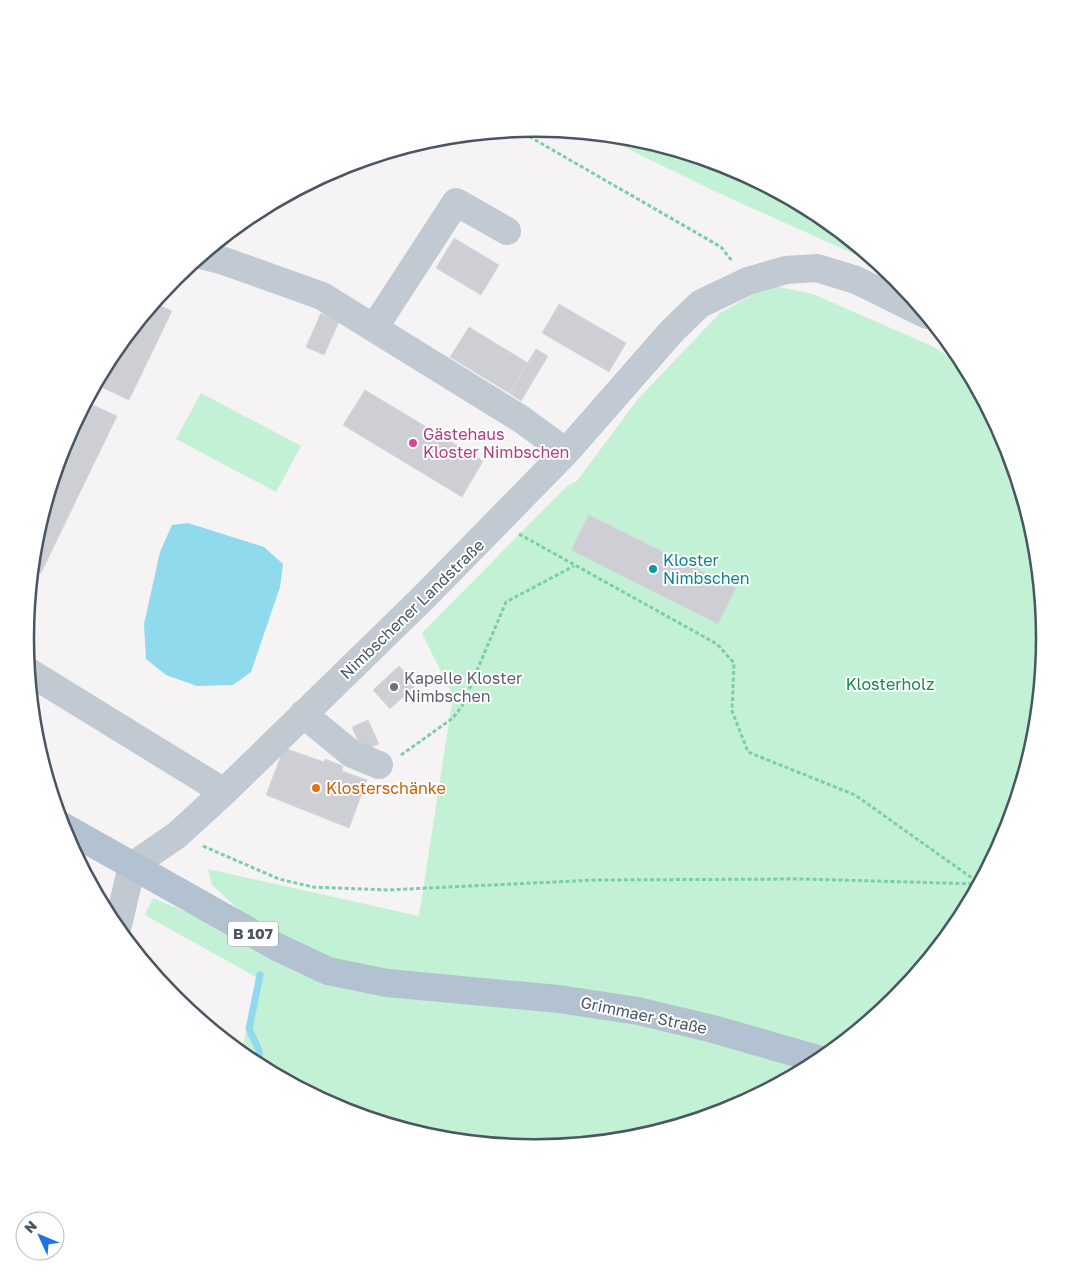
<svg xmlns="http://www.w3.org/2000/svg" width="1070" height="1276" font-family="'Golos Text',sans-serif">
	<rect width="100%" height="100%" fill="#f5f3f3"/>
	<path fill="#c3f1d5" d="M598 134C674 142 754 173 818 214 841 229 862 250 883 267L712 190Z
		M770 285 813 294 934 347 966 368 1006 443 1035 539 1045 638 1035 738 1006 833 959 922 895 999 832 1051 776 1034 367 969 331 960 249 919 212 885 208 869 419 916 453 696 422 633 567 486 577 481 638 399 720 313Z
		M201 393 301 446 276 492 176 439Z
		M153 898 201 918 271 958 635 1024 710 1042 805 1069 730 1109 634 1138 535 1148 435 1138 340 1109 251 1062 241 1053 258 978 145 915Z"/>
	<path fill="#90daee" d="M188 523 264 547 283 564 280 587 251 672 233 685 197 686 166 675 146 659 144 624 160 552 172 525Z"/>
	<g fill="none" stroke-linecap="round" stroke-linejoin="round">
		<path stroke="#90daee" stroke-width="7" d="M260 1066 259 1050 249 1029 260 975"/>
	</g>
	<path fill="#cdcfd5" stroke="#d7d9de" d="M454 238 499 265 481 295 436 268Z
		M154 303 172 311 129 400 95 384 111 354Z
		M559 304 626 343 609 372 542 333Z
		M321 313 339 322 324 355 306 347Z
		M469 327 528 363 509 393 450 357Z
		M536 349 548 356 521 401 509 393Z
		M365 390 483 461 462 497 343 425Z
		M86 402 117 416 41 573 32 569 35 538 64 443Z
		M589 515 736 588 718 624 571 550Z
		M399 666 416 685 390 709 373 690Z
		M368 720 379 744 362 751 352 727Z
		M284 748 324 762 325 759 343 766 342 771 367 780 349 828 266 795Z"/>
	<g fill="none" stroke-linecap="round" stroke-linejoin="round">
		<path stroke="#7ad0a6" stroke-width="3" stroke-dasharray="4 2.5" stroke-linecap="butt" d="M518 130 721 247 732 261
			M519 534 717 644 734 663 732 711 748 752 855 795 979 883
			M401 755 453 718 462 706 506 602 574 566
			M203 846 279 879 313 887 387 890 596 880 803 879 979 884"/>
		<path stroke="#c1cad2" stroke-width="28" d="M201 255 224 261 322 296 521 419 566 452
			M374 328 456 202 507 231
			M29 672 224 792
			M303 714 352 754 379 765
			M117 929 132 866 177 835 224 792 424 597 566 452 672 331 700 304 748 281 786 270 817 268 856 280 927 315"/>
		<path stroke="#b3c2d1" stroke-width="28" d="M62 826 277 947 328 971 387 983 559 999 638 1011 713 1029 821 1060"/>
	</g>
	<circle fill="#d1479c" stroke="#fff" stroke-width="2" cx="413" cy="443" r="5"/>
	<circle fill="#0f9aa8" stroke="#fff" stroke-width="2" cx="653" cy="569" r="5"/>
	<circle fill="#6b7280" stroke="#fff" stroke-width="2" cx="394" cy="687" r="5"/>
	<circle fill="#e8710a" stroke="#fff" stroke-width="2" cx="316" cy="788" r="5"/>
	<g text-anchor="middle" stroke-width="4" stroke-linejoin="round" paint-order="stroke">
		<rect fill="#fff" stroke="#808990" stroke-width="1" x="228" y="921.5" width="50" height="25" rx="4"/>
		<g font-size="15" font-weight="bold" fill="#4a5661">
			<text x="253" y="939">B 107</text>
		</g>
		<g font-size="16" fill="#b23c85" stroke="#fff" text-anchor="start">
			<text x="423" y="440">Gästehaus<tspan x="423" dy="18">Kloster Nimbschen</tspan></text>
		</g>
		<g font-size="16" fill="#0d838f" stroke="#fff" text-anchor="start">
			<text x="663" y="566">Kloster<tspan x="663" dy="18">Nimbschen</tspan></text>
		</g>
		<g font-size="16" fill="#4a5661" stroke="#fff">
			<text transform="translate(412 609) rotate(-44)" y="6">Nimbschener Landstraße</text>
			<text transform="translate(644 1015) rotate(12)" y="6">Grimmaer Straße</text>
		</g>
		<g font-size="16" fill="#5b616d" stroke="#fff" text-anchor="start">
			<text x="404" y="684">Kapelle Kloster<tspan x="404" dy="18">Nimbschen</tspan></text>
		</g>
		<g font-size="16" fill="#17864f" stroke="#fff">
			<text x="890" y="690">Klosterholz</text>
		</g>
		<g font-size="16" fill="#c56008" stroke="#fff" text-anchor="start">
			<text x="326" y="794">Klosterschänke</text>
		</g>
	</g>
	<path d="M0 0H1070V1276H0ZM34 638a501 501 0 1 1 1002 0a501 501 0 1 1-1002 0Z" fill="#fff" fill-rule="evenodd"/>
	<path fill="none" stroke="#4a5661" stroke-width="2.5" d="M34 638a501 501 0 1 1 1002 0a501 501 0 1 1-1002 0Z"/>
	<g transform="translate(40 1236) rotate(314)"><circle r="24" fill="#ffffff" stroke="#b7bbc0"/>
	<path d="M0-4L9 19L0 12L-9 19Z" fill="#1a73e8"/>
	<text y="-8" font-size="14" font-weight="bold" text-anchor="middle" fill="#4a5661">N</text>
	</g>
</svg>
